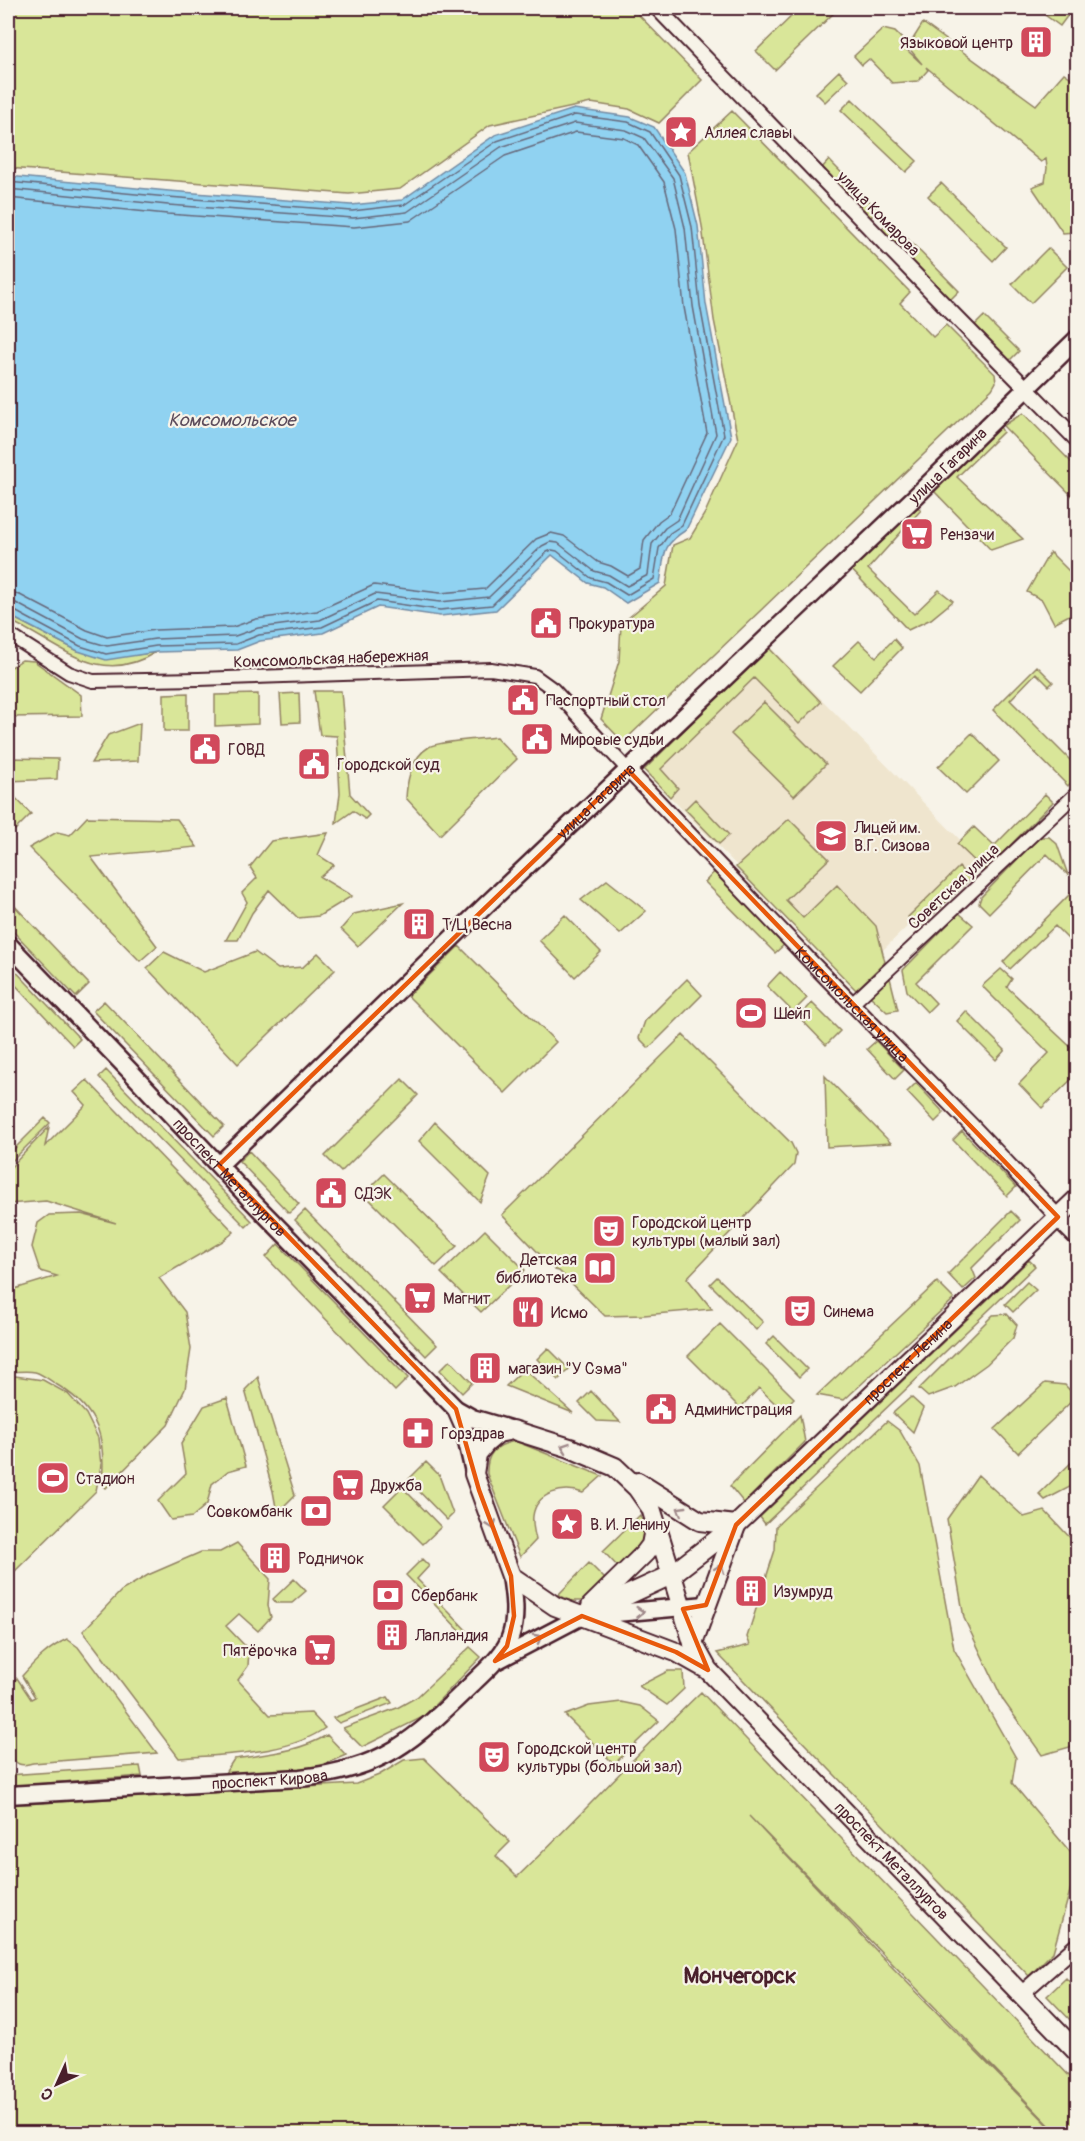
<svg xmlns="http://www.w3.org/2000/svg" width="1085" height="2141" font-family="Pangolin,sans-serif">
	<rect width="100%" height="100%" fill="#f7f3e8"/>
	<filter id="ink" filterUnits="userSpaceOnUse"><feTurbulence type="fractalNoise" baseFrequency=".0167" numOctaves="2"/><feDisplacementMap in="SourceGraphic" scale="12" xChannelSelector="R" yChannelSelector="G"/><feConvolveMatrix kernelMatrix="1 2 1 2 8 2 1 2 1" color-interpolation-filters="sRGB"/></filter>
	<g filter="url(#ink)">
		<path fill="#efe5ce" d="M769 646 978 858 850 982 642 768Z"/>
		<path fill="#d9e699" stroke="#928262" stroke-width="1.5" d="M8 8H632L702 80 659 123 629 109 591 103 490 125 400 189 349 194 8 168Z
			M800 8H839L775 70 756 51Z
			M1050 8H1077V22L1068 15 1060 26 1045 15Z
			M923 23 1036 105 1064 73 1077 82 1078 230 1075 232 1063 233 1032 187 1045 182 1047 168 1046 159 1041 162 926 67 928 70 918 81 892 83 869 59 862 65 854 56 883 29 895 32 908 45 906 49 922 64 908 47Z
			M839 71 848 80 825 102 816 93Z
			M852 99 917 161 906 172 841 110Z
			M732 111 910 292 900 303 933 337 946 325 995 374 996 382 992 389 623 742 601 719 619 661 621 624 666 586 673 545 690 538 705 513 738 440 714 320 702 226 688 152Z
			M829 160 878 210 869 219 821 169Z
			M941 183 1006 247 993 261 928 196Z
			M890 221 959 291 948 302 879 231Z
			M1048 248 1067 267 1031 303 1012 284Z
			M984 316 1019 351 1007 363 972 328Z
			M1023 413 1077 468V501L1003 426Z
			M999 425 1003 432 957 477 1023 539 991 550 933 490Z
			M914 504 921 510 868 569 914 614 939 590 953 601 931 619 908 630 850 568Z
			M1050 552 1077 579V611L1054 623 1042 600 1027 592Z
			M8 615 78 651 136 655 156 652C97 689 59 642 8 620Z
			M894 639 902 648 860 691 833 666 859 641 876 657Z
			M768 647 821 702 799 724 754 678 661 769 678 788 670 797 644 770Z
			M22 660 34 661 81 695 82 716 9 717 10 668Z
			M1037 666 1053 682 1049 686 1036 673 1010 700 1076 766 1077 765V776L1068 786 993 710Z
			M314 691H341L350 794 369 815 365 819 353 811 336 823 340 794 337 736 320 735Z
			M188 693V731H164V694Z
			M299 693 300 722 282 723 280 694Z
			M258 694V724L215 726V695Z
			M764 702 826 764 794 796 731 734Z
			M140 723 138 761 91 763 108 735Z
			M972 733 999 761 966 794 938 767Z
			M496 737 517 759 440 835 406 798C407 780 412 757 429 747 438 741 482 739 496 737Z
			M8 758 58 759 57 779 8 781Z
			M8 790 31 814 15 830 8 823Z
			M1045 794 1053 802 985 871 957 844 974 827 994 846Z
			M695 799 729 835 719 844 685 809Z
			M87 817 177 819 197 847 91 857 157 946 140 961 29 848 57 832 70 835Z
			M789 819 829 859 786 900 803 918 837 885 876 926 885 962 856 990 736 867Z
			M328 833 318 855 334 865 320 877 352 896 319 916 298 918 269 890 252 913 238 940H226L247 902 242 893 257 878 250 867 271 841Z
			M1039 837H1049L1057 844 1068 875 1047 854 989 913 979 903 981 897Z
			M959 867 970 879 919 928 908 917Z
			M714 872 785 944 775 953 705 882Z
			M607 880 646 911 620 934 581 900Z
			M1074 890 1077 894V948L1055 926 1010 969 1003 962Z
			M8 899 89 984 76 997 8 926Z
			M403 903 358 946 341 929 354 914Z
			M959 913 973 925 916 982 936 1003 927 1012 907 991 903 970Z
			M565 915 601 952 575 977 539 940Z
			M459 946 556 1042 505 1093 408 996Z
			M164 952 204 972 255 952 278 969 303 967 318 953 335 970 238 1064 147 968Z
			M8 963 80 1039 73 1046 8 977Z
			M1001 969 1012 979 1007 987 1077 1053V1074L1042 1108 1019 1084 1049 1053 982 986Z
			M780 972 807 998 793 1012 767 986Z
			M890 978 898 1010 887 1012 870 996Z
			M687 979 702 995 649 1048 639 1038 645 1021Z
			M104 1001 224 1126 214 1136 93 1011Z
			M812 1003 840 1031 826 1045 799 1017Z
			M966 1011 1005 1050 996 1060 957 1021Z
			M683 1035 791 1143 796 1153 794 1165 687 1278 712 1309 644 1315 605 1316 559 1271 555 1270 502 1215Z
			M876 1041 904 1070 895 1079 867 1049Z
			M106 1070 252 1221 246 1227 99 1077Z
			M825 1076 891 1143 827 1147Z
			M402 1079 418 1095 341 1172 325 1156Z
			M87 1080 234 1232 223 1241 159 1278 185 1312 191 1349 185 1389 168 1425 106 1488 102 1485C106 1440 100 1411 59 1386 52 1382 43 1374 35 1372 27 1370 16 1372 8 1372V1291L57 1276 40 1271 32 1247 38 1223 49 1215 81 1214 116 1223 46 1201 8 1204V1170L49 1127 45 1146 86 1105 74 1092Z
			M916 1083 944 1113 935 1122 907 1092Z
			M45 1118 50 1123 8 1165V1155Z
			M435 1122 490 1176 480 1202 419 1141Z
			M962 1131 1016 1187 1007 1196 953 1140Z
			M249 1151 299 1204 289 1213 239 1161Z
			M384 1174 457 1246 436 1266 364 1194Z
			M305 1210 437 1345 426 1356 295 1220Z
			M1011 1211 1020 1220 972 1268 976 1278 963 1290 948 1274Z
			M485 1230 525 1270 481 1312 441 1273Z
			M278 1244 408 1378 395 1391 266 1257Z
			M1029 1260 1035 1266 765 1524 760 1517Z
			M717 1277 763 1322 756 1330 710 1284Z
			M937 1282 954 1299 844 1400 817 1395Z
			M1027 1282 1036 1290 1013 1312 1005 1304Z
			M1007 1314 1017 1325 1013 1338 987 1364 955 1387 928 1397 919 1389 993 1315Z
			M720 1324 794 1398 782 1410 759 1388 740 1408 688 1356Z
			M774 1336 807 1369 799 1377 766 1344Z
			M548 1348 569 1369 558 1380 537 1359Z
			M450 1360 472 1383 462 1393 440 1370Z
			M524 1369 573 1413 506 1386Z
			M15 1376 43 1380 68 1394 86 1414 98 1438 101 1465 96 1491 8 1578V1377Z
			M258 1377 295 1495 277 1513 273 1491 245 1390Z
			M1045 1383 1065 1385 1076 1397 1018 1453 995 1429Z
			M591 1391 620 1422 597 1421 579 1403Z
			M911 1397 923 1408 913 1432 893 1413Z
			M227 1398 246 1466 228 1471 212 1484 207 1504 192 1517 171 1520 158 1501 186 1473 181 1444 204 1406Z
			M800 1415 805 1442 744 1503 730 1486Z
			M887 1421 900 1431 920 1466 954 1649 1016 1758 1012 1783 1077 1860V1866L1053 1952 1029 1976 717 1653 750 1645 747 1637 775 1550 776 1526Z
			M515 1441 602 1476 583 1493C564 1486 536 1492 533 1516 532 1524 534 1531 536 1540L520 1557 487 1474C486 1454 495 1445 515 1441Z
			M1077 1457V1479L1070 1487 1045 1500 1039 1494Z
			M426 1462 439 1475 453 1514 447 1520 408 1480Z
			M978 1475 1024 1517 1045 1511 1077 1545V1745L1042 1755 1003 1700 964 1618 947 1519Z
			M402 1487 441 1527 423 1544 384 1505Z
			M640 1515 645 1529V1543L619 1568 603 1551Z
			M237 1543 270 1579 268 1606 271 1617 258 1631 239 1614 226 1626 249 1650 248 1666 238 1680 270 1715 311 1713 325 1728C288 1755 224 1754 179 1758L83 1631 121 1591 148 1575 201 1552H220Z
			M422 1559 429 1566 417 1579 470 1634 466 1637 406 1575Z
			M589 1563 606 1580 584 1601H572L558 1595Z
			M294 1579 306 1591 292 1603H276L273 1599Z
			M67 1639 78 1647 157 1753 33 1763C28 1764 24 1766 19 1764 1 1757 7 1705 8 1688L17 1678 31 1699 35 1697 22 1676C35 1661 48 1648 67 1639Z
			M470 1647 481 1657 423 1717 362 1747 343 1728 397 1708 417 1697Z
			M668 1671H683L684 1689 667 1705 639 1686Z
			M701 1692 1077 2084V2133H1057L749 1816 892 1967 1056 2133H8V2030L14 2029 8 1984V1805L356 1784 379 1775 404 1760 424 1758 510 1842 496 1856 517 1877C580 1817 638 1752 701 1692Z
			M388 1697 392 1703 339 1723 333 1718Z
			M621 1702 640 1706 659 1721 614 1764 565 1715 589 1706Z
			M327 1735 346 1755 320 1766 289 1771 225 1773 234 1759C266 1754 299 1752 327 1735Z
			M140 1766 142 1776 8 1786V1775Z
			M1066 1978 1077 1990V2027L1047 1996Z"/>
		<path fill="#90d2f1" stroke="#748aa2" stroke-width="1.5" d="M574 109 630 117 654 127 685 173 698 226 706 304 731 437 686 530C660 546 665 556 660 583L626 603 603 587 588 583 552 555 496 610 440 616 378 607 323 633 260 641 237 650 157 652 106 660 78 651 8 615V176L169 191 351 205 402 200 495 135Z"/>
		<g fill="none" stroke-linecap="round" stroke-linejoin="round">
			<path stroke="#66677a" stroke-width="1.5" d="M8 182 168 197 352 211 404 205 497 141 575 115 628 122 650 132 679 175 692 227 700 305 724 435 682 525 670 533 659 548 654 579 627 595 606 582 591 578 557 551 552 550 547 552 492 605 440 610 377 601 322 627 259 635 236 644 156 646 106 654 80 646 13 610 8 609
				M8 189 168 205 353 218 407 212 501 147 575 123 626 130 644 138 673 178 685 228 693 306 716 434 677 520 665 528 652 544 648 575 627 586 609 575 594 571 558 543 550 542 542 546 489 597 440 602 375 594 320 620 258 628 235 636 155 639 107 646 83 639 16 603 8 602
				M8 198 167 214 354 227 410 221 505 156 576 132 624 138 638 145 664 182 676 229 684 307 707 433 670 513 659 521 644 540 640 569 628 576 611 566 598 562 564 536 551 533 536 539 485 589 440 593 374 585 317 611 256 619 233 627 155 630 107 637 87 630 20 595 8 593"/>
			<g stroke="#4a1f2b" stroke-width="16">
				<path id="minor" d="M8 634 69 673 93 681 199 679 491 669 535 676 553 689 628 770
					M852 1004 1078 792"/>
			</g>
			<g stroke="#4a1f2b" stroke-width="18">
				<g id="tertiary">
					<path d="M657 8 955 316 1078 441"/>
					<path id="s1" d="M628 770 811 962 973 1127 1058 1217"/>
					<path d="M1021 1994 1078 1944"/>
				</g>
			</g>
			<g stroke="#4a1f2b" stroke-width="21">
				<g id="secondary">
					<path id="s2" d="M8 944 130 1071 251 1200 456 1409 472 1418 513 1430"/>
					<path id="s3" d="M219 1165 485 906 917 495 1078 338"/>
					<path d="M456 1409 463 1425 474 1472"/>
					<path d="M498 1660 582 1616 706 1605"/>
					<path id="s4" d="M8 1795 300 1778C385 1769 414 1740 472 1684 486 1670 505 1655 511 1635 517 1616 514 1595 511 1576"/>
				</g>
			</g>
			<g stroke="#4a1f2b" stroke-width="22">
				<g id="primary">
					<path d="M1058 1217 1078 1237"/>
					<path d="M638 1482 700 1521 736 1525"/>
					<path d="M591 1606 645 1553 651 1545 655 1524"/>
					<path id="s5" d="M582 1616 671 1575 736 1525 1078 1198"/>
					<path d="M693 1643 736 1526"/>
					<path id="s6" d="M708 1670 693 1643 651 1508 637 1488 615 1467 570 1448 513 1430 498 1433 486 1443 477 1454 474 1474 511 1576 555 1606 676 1652 708 1670 1078 2053"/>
				</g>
			</g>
			<use href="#minor" stroke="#f7f3e8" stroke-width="12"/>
			<use href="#tertiary" stroke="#f7f3e8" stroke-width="14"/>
			<use href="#secondary" stroke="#f7f3e8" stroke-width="16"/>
			<use href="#primary" stroke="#f7f3e8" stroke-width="18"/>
		</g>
		<defs><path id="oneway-chevron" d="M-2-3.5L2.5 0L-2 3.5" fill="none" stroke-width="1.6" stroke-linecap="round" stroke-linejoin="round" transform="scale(1.5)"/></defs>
		<g stroke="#a0898a">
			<use href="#oneway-chevron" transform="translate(565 1447) rotate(-161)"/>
			<use href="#oneway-chevron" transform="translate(681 1510) rotate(-149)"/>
			<use href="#oneway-chevron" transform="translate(492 1525) rotate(69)"/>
			<use href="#oneway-chevron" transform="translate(720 1568) rotate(-69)"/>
			<use href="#oneway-chevron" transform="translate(640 1612) rotate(-4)"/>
			<use href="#oneway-chevron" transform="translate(538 1638) rotate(-28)"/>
		</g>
	</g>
	<path fill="none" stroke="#e8590c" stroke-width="4.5" stroke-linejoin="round" d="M628 770 1058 1217 736 1525 706 1605 683 1609 708 1670 676 1652 582 1616 495 1661 507 1646 514 1616 511 1576 479 1490 456 1409 219 1165Z"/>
	<defs>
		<g id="building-square" transform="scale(1.725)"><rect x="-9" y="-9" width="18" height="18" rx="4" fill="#d1495b" stroke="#f7f3e8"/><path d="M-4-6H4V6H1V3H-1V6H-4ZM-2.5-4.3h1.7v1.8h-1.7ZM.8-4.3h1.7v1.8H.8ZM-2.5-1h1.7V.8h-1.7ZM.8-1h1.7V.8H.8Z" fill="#fff"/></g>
		<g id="sight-square" transform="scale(1.725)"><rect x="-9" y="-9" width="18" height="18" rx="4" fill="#d1495b" stroke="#f7f3e8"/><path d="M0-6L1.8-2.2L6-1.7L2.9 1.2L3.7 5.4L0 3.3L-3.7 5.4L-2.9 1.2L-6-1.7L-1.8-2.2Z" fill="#fff"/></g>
		<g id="supermarket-square" transform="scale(1.725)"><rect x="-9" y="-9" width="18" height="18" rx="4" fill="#d1495b" stroke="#f7f3e8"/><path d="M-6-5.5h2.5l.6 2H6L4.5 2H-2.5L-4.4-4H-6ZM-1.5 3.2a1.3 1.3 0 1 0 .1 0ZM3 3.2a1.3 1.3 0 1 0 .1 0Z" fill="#fff"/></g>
		<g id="civic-square" transform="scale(1.725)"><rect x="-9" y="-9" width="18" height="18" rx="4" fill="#d1495b" stroke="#f7f3e8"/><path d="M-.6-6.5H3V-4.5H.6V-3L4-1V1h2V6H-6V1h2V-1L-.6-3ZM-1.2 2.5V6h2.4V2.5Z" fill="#fff"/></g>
		<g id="school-square" transform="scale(1.725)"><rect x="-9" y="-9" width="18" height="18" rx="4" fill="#d1495b" stroke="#f7f3e8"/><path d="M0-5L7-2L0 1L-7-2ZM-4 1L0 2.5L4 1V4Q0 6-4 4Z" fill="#fff"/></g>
		<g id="stadium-square" transform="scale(1.725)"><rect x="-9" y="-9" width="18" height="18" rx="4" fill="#d1495b" stroke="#f7f3e8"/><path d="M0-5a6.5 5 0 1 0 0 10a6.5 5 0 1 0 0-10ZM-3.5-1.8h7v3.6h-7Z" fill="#fff"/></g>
		<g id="theatre-square" transform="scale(1.725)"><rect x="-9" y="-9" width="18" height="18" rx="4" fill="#d1495b" stroke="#f7f3e8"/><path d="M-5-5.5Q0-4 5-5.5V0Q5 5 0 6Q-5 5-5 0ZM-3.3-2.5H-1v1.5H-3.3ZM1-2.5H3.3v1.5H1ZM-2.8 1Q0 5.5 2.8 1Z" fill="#fff"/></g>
		<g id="library-square" transform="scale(1.725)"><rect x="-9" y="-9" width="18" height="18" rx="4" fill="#d1495b" stroke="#f7f3e8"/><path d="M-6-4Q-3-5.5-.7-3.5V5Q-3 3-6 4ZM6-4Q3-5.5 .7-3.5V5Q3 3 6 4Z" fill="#fff"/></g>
		<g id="restaurant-square" transform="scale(1.725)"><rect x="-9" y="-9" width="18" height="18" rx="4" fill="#d1495b" stroke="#f7f3e8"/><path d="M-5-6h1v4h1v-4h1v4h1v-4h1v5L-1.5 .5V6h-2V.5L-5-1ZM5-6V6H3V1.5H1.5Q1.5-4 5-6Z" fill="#fff"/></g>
		<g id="pharmacy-square" transform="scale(1.725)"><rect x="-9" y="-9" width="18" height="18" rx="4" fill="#d1495b" stroke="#f7f3e8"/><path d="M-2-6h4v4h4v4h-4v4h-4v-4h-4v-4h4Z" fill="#fff"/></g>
		<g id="bank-square" transform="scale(1.725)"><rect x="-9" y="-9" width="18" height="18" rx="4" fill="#d1495b" stroke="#f7f3e8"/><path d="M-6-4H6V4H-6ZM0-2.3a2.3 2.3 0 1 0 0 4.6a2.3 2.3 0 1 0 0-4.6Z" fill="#fff"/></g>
	</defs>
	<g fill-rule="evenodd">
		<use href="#building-square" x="1036" y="42"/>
		<use href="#sight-square" x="681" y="132"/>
		<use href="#supermarket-square" x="917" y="534"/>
		<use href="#civic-square" x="546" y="623"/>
		<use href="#civic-square" x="523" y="700"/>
		<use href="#civic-square" x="537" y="739"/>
		<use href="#civic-square" x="205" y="749"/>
		<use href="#civic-square" x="314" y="764"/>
		<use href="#school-square" x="831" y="836"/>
		<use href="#building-square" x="419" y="924"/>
		<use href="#stadium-square" x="751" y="1013"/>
		<use href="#civic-square" x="331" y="1193"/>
		<use href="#theatre-square" x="609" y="1231"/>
		<use href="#library-square" x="600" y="1268"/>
		<use href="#supermarket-square" x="420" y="1298"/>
		<use href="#theatre-square" x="800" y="1311"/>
		<use href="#restaurant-square" x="528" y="1312"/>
		<use href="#building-square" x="485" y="1368"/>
		<use href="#civic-square" x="661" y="1409"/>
		<use href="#pharmacy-square" x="418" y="1433"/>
		<use href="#stadium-square" x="53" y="1478"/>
		<use href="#supermarket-square" x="348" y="1485"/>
		<use href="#bank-square" x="316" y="1511"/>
		<use href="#sight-square" x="567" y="1524"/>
		<use href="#building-square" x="275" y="1558"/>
		<use href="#building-square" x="751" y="1591"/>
		<use href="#bank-square" x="388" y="1595"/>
		<use href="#building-square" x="392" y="1635"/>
		<use href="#supermarket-square" x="320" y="1650"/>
		<use href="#theatre-square" x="494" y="1757"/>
	</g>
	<g text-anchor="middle" stroke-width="4.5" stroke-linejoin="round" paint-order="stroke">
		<g font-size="16" fill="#4a1f2b" stroke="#f7f3e8" text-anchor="start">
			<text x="1013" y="48" text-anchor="end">Языковой центр</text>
			<text x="704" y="138">Аллея славы</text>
			<text x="940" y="540">Рензачи</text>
			<text x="569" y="629">Прокуратура</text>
			<text x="546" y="706">Паспортный стол</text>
			<text x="560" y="745">Мировые судьи</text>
			<text x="228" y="755">ГОВД</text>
			<text x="337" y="770">Городской суд</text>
			<text x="854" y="833">Лицей им.<tspan x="854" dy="18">В.Г. Сизова</tspan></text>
			<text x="442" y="930">Т/Ц Весна</text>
			<text x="774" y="1019">Шейп</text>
			<text x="354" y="1199">СДЭК</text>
			<text x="632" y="1228">Городской центр<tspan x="632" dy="18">культуры (малый зал)</tspan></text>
			<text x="577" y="1265" text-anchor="end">Детская<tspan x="577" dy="18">библиотека</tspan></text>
			<text x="443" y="1304">Магнит</text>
			<text x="823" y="1317">Синема</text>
			<text x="551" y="1318">Исмо</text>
			<text x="508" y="1374">магазин "У Сэма"</text>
			<text x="684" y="1415">Администрация</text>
			<text x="441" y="1439">Горздрав</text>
			<text x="76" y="1484">Стадион</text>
			<text x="371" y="1491">Дружба</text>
			<text x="293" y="1517" text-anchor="end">Совкомбанк</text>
			<text x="590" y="1530">В. И. Ленину</text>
			<text x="298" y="1564">Родничок</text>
			<text x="774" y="1597">Изумруд</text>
			<text x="411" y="1601">Сбербанк</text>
			<text x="415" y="1641">Лапландия</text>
			<text x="297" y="1656" text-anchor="end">Пятёрочка</text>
			<text x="517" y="1754">Городской центр<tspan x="517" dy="18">культуры (большой зал)</tspan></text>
		</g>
		<g font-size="16" fill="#4a1f2b" stroke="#f7f3e8">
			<text transform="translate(879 213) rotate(46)" y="6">улица Комарова</text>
			<text dy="6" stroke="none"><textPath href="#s3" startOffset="1010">улица Гагарина</textPath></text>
			<text transform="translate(331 658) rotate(-2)" y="6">Комсомольская набережная</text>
			<text dy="6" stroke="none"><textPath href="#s3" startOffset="524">улица Гагарина</textPath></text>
			<text transform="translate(953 886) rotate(-43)" y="6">Советская улица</text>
			<text dy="6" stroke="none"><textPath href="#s1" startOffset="324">Комсомольская улица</textPath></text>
			<text dy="6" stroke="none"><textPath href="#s2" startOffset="322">проспект Металлургов</textPath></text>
			<text dy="6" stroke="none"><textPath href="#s5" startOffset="417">проспект Ленина</textPath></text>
			<text dy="6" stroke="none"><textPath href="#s4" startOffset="262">проспект Кирова</textPath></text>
			<text dy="6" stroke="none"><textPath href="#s6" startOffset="994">проспект Металлургов</textPath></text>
		</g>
		<g font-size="18" font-style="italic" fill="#5c4c5c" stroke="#f7f3e8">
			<text x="232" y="426">Комсомольское</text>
		</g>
		<g font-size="22" font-weight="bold" fill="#4a1f2b" stroke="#f7f3e8">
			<text x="740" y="1983">Мончегорск</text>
		</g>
	</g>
	<rect width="1085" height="2141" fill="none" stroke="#f7f3e8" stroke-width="30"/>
	<rect x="15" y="15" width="1055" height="2111" fill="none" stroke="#4a1f2b" stroke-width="2" filter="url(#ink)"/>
	<g transform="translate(57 2084) rotate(225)" stroke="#f7f3e8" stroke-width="4.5" paint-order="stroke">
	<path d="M0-4.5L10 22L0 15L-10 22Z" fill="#4a1f2b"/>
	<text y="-9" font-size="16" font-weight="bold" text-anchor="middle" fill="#4a1f2b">С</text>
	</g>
</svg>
